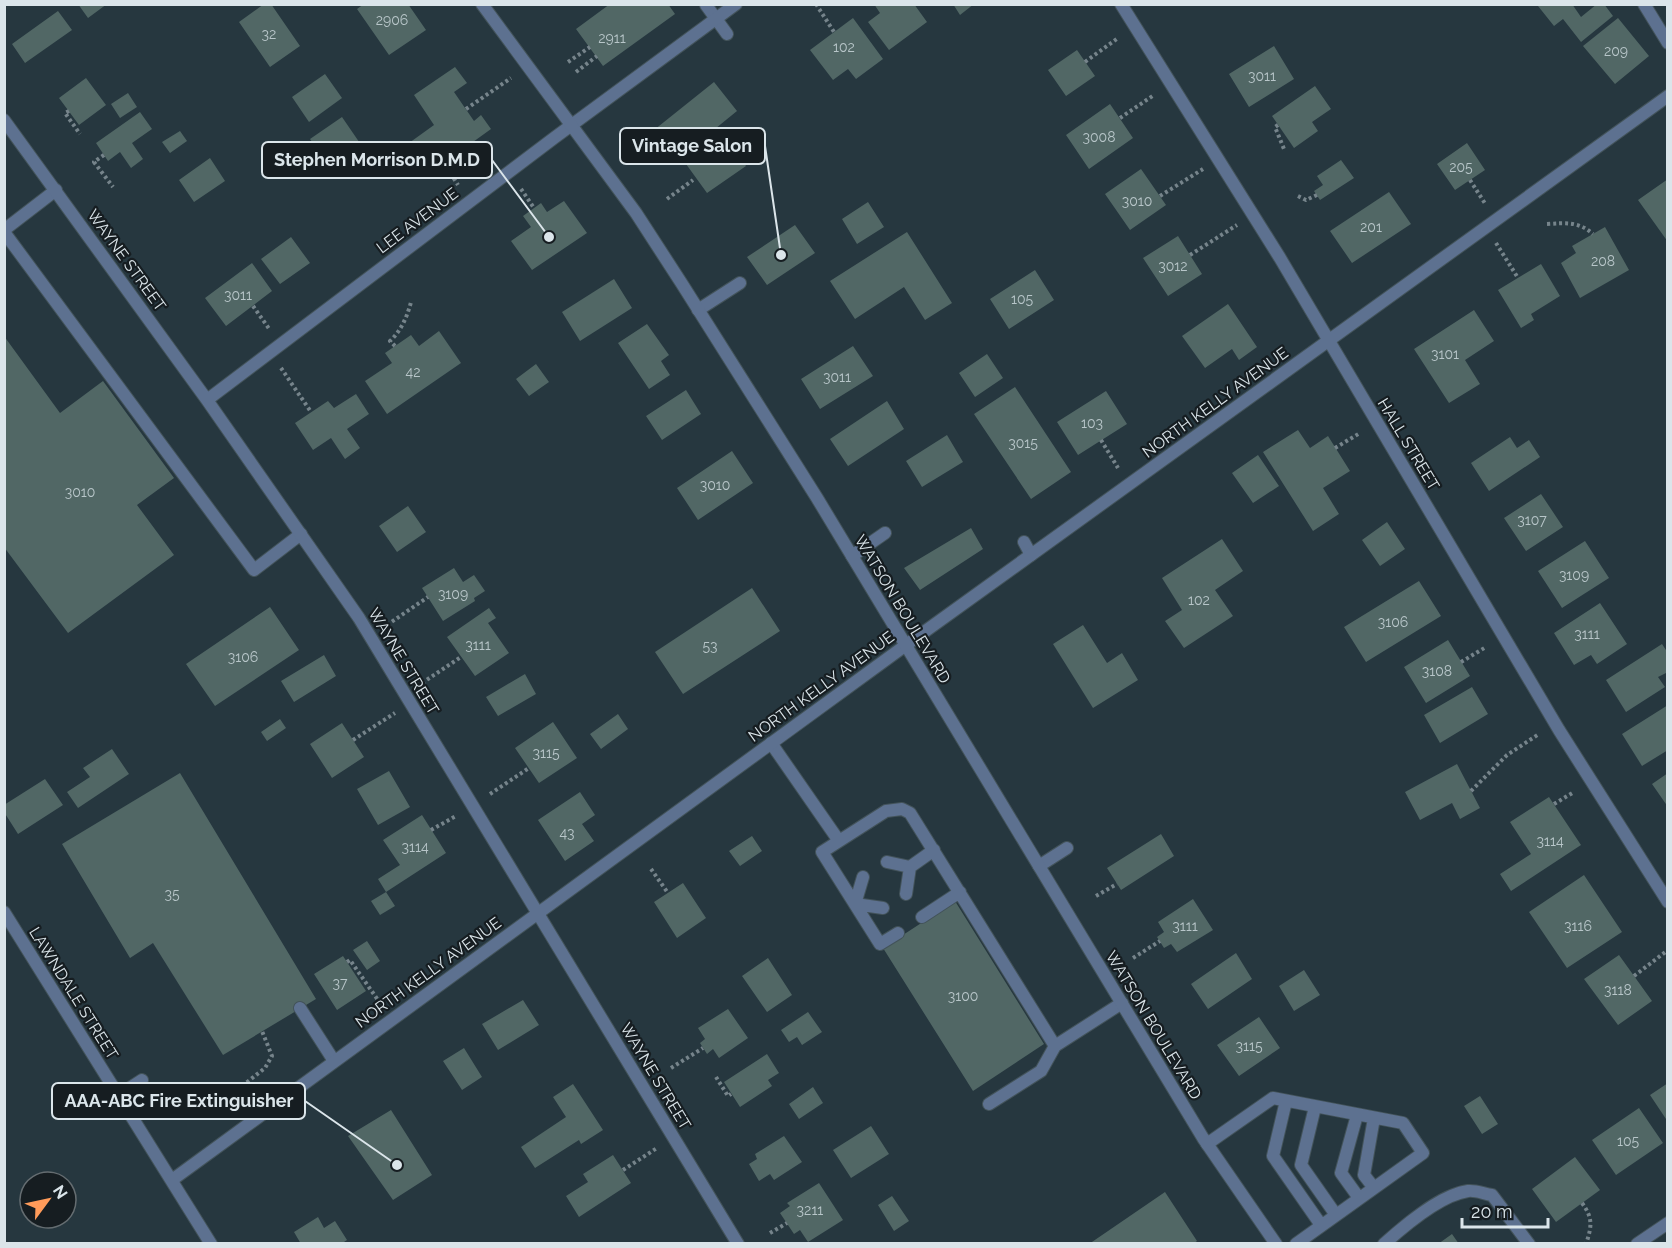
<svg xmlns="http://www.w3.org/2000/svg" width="1672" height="1248" font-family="Raleway,sans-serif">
	<rect width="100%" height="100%" fill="#26373f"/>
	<path fill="#516765" d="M78 4H107L88 18Z
		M264 4H271L300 46 270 67 239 22Z
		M364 4H408L426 30 389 55 357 9Z
		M610 4H668L675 14 603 66 576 29Z
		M874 4H914L927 22 889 50 868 22 880 13Z
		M953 4H974L960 15Z
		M1539 4H1572L1581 17 1597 4H1604L1613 16 1581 42 1563 19 1554 26 1538 6Z
		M58 11 72 30 25 63 12 44Z
		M853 18 883 59 856 79 848 69 833 80 810 50Z
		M1618 18 1649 56 1615 84 1583 46Z
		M1274 46 1294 79 1249 107 1229 74Z
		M1077 50 1095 76 1066 96 1048 70Z
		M455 67 467 83 454 92 474 121 481 115 491 129 430 173 409 143 434 125 414 95Z
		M325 74 342 98 309 122 292 97Z
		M86 78 106 105 79 125 59 98Z
		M714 82 737 111 678 159 654 130Z
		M1315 86 1331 109 1312 122 1318 131 1294 148 1272 116Z
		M128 93 137 107 120 118 111 104Z
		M1110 104 1133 138 1089 169 1066 135Z
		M140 112 152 129 132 143 143 159 131 168 120 152 108 161 96 143Z
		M342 117 366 152 335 174 310 139Z
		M180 131 187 141 170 153 162 142Z
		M726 136 746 166 707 193 686 164Z
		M1467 143 1485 170 1455 190 1437 164Z
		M210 158 225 181 194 202 179 180Z
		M1341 160 1354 178 1320 200 1314 191 1323 185 1317 176Z
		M1141 169 1166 205 1130 230 1105 194Z
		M1668 179V242L1638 200Z
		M1389 192 1411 224 1352 263 1330 231Z
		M564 201 587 233 532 270 511 241 531 227 523 216 541 203 547 212Z
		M868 202 884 227 857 244 842 219Z
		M795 225 815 253 767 285 747 257Z
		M1605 227 1629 270 1580 298 1561 263 1576 253 1572 246Z
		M907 232 952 303 925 320 904 287 855 319 830 281Z
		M1178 236 1202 274 1168 296 1143 258Z
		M291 237 310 263 280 284 261 259Z
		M252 263 272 291 226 326 205 298Z
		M1541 264 1560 296 1531 314 1534 320 1521 328 1498 290Z
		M1035 270 1054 300 1009 329 990 299Z
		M614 279 632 308 580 341 562 312Z
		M1228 304 1257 347 1239 360 1232 349 1205 368 1182 336Z
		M1474 310 1494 341 1465 360 1480 384 1449 403 1414 349Z
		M647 324 669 355 661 361 670 375 649 389 618 343Z
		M439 331 461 363 387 414 365 381 392 363 385 353 411 335 419 346Z
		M4 336 60 413 103 381 174 478 137 505 174 555 68 633 4 547Z
		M853 346 873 376 820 409 801 379Z
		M987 354 1003 378 975 397 959 373Z
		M536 364 549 382 529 396 516 379Z
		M1015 387 1071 472 1031 499 974 414Z
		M686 390 701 414 662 440 646 416Z
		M1106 391 1127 424 1078 455 1057 422Z
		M356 394 369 414 347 429 360 448 345 459 331 438 313 450 295 423 328 401 334 408Z
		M887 401 904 429 848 466 830 439Z
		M1298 430 1310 448 1328 436 1350 471 1323 488 1339 514 1313 531 1263 452Z
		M947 435 963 462 922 487 906 461Z
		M1510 437 1517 448 1529 440 1540 457 1489 491 1471 463Z
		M732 451 753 483 698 520 677 488Z
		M1258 455 1279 486 1253 503 1232 473Z
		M1541 494 1563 527 1526 551 1504 518Z
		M408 506 426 532 397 552 379 526Z
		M1387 522 1405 549 1380 566 1362 540Z
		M971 528 983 549 920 590 904 568Z
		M1222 539 1243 571 1215 590 1233 616 1184 648 1165 621 1182 610 1162 578Z
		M1585 541 1609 578 1562 608 1538 571Z
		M454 568 463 582 474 575 485 591 474 598 475 601 443 621 422 588Z
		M1419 581 1441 616 1366 662 1344 627Z
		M752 588 780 631 683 694 655 652Z
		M1600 603 1627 644 1597 664 1591 655 1574 665 1554 633Z
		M270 607 299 650 215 706 186 664Z
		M489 608 496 618 488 623 509 653 475 676 447 637Z
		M1083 625 1107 663 1122 653 1138 680 1093 708 1053 644Z
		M1448 640 1470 676 1426 703 1404 667Z
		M1662 644 1668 653V672L1658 677 1665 687 1626 712 1606 680Z
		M324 655 336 676 294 702 281 681Z
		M525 674 536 694 498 716 486 697Z
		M1472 687 1488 714 1440 743 1424 715Z
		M1668 705V750L1642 766 1622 734Z
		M618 714 628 729 601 749 590 734Z
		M280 719 286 728 267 741 261 732Z
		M553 722 577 758 539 783 515 748Z
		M342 723 364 757 332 778 310 744Z
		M112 749 129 774 78 808 67 792 90 777 83 768Z
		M1457 764 1480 808 1460 819 1452 803 1420 820 1405 792Z
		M389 771 410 807 378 825 357 789Z
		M180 773 316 999 223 1055 153 943 130 958 62 844Z
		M1668 773V807L1652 784Z
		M45 779 63 805 18 834 4 812V805Z
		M580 792 595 815 582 824 594 841 565 861 538 820Z
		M1549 797 1581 845 1511 891 1500 874 1531 854 1510 822Z
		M422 815 446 853 386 892 395 906 380 915 371 901 386 892 378 879 400 865 383 840Z
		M1161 834 1174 856 1121 890 1107 868Z
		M752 836 762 851 740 866 729 851Z
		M1584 875 1622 932 1567 968 1529 912Z
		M683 883 706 918 677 938 654 902Z
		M1193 899 1213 930 1177 952 1171 944 1164 948 1157 937 1164 932 1158 922Z
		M955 901 1044 1044 973 1091 883 948Z
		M367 941 380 961 367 970 353 950Z
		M1236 953 1252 979 1208 1009 1191 984Z
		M1619 955 1652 1001 1618 1025 1584 979Z
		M343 956 366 991 337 1010 314 974Z
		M768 958 792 995 767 1012 742 976Z
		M1304 970 1320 995 1294 1011 1279 986Z
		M523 1000 539 1025 498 1050 482 1024Z
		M728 1009 748 1038 719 1058 713 1049 707 1054 700 1043 705 1039 698 1028Z
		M808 1012 822 1032 802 1045 797 1037 789 1042 781 1030Z
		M1259 1017 1280 1048 1239 1076 1217 1045Z
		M464 1048 482 1077 462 1090 443 1061Z
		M767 1054 779 1073 768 1080 772 1086 740 1107 724 1082Z
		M1668 1083V1122L1650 1095Z
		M573 1084 603 1130 581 1144 579 1140 535 1168 521 1147 566 1117 553 1097Z
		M813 1087 823 1103 799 1119 789 1104Z
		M1480 1096 1498 1124 1482 1134 1464 1106Z
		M1639 1108 1663 1143 1616 1175 1592 1140Z
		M391 1110 432 1175 393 1200 348 1136Z
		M871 1126 889 1154 851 1178 833 1150Z
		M784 1136 802 1162 774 1180 770 1174 759 1181 749 1164 757 1159 755 1154Z
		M613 1155 631 1183 579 1217 566 1196 588 1182 583 1174Z
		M1575 1157 1600 1190 1556 1222 1532 1189Z
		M819 1183 843 1220 808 1242 800 1230 794 1234 780 1213 790 1206 787 1203Z
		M1165 1192 1197 1241 1193 1244H1089Z
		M892 1196 909 1221 894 1231 878 1205Z
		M318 1217 324 1228 335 1221 347 1240 341 1244H301L294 1232Z
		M1452 1234 1459 1244H1438Z"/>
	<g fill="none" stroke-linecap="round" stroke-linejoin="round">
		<g stroke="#43535a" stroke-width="14">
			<path id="service" d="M706 5 727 34
				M4 230 56 190
				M4 232 254 570 301 534
				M698 310 740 283
				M1024 542 1031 555
				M852 556 885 533
				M771 743 839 841
				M887 862 910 867 934 850
				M1039 866 1067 848
				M863 877 855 904 883 908
				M906 894 910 867
				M922 917 960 892
				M898 933 880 944 822 852 886 811 902 809 910 813 1055 1046
				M300 1008 334 1061
				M119 1095 142 1080
				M1286 1101 1273 1156 1321 1225
				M989 1104 1041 1071 1055 1046 1122 1003
				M1315 1107 1301 1165 1336 1215
				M1357 1115 1341 1173 1359 1198
				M1207 1144 1273 1098 1403 1123 1423 1153 1296 1244
				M1374 1188 1364 1175 1374 1118
				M1384 1244C1405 1225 1440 1195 1468 1191 1476 1190 1484 1194 1492 1195L1529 1244"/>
		</g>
		<g stroke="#43535a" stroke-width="14">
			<path id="minor" d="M1121 4 1280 258 1559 730 1668 902
				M1644 4 1668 43
				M4 120 207 400 359 618 738 1244
				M207 400 554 138 736 4
				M4 912 211 1244
				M172 1180 906 645 1668 96
				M1637 1244 1668 1223"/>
		</g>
		<g stroke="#43535a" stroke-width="14">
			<path id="tertiary" d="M482 4 636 213 682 284 817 498 1203 1138 1276 1244"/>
		</g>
		<path stroke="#76848b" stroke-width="4" stroke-dasharray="3 3" stroke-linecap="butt" d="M816 4 834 32
			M568 62 590 47
			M1085 62 1118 38
			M576 72 597 56
			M466 109 511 78
			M69 111 65 113 80 134
			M1120 118 1154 95
			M1278 125 1275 127 1284 149
			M104 155 94 162 113 187
			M444 163 458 185
			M1470 180 1486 205
			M521 189 534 208
			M1160 196 1203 169
			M1298 196 1306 200 1317 195
			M667 199 693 180
			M1547 224C1566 223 1578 221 1593 234
			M1496 243 1518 278
			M1190 255 1237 225
			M253 306 270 330
			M395 346 390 341C401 331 407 317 411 302
			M281 368 311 412
			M1101 440 1118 468
			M1335 448 1360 433
			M387 625 428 597
			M1461 662 1486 647
			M422 683 461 657
			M353 740 395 713
			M1471 791 1507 755 1539 734
			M490 794 529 768
			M1554 804 1574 792
			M431 830 456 816
			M651 869 668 893
			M1096 896 1117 884
			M1133 958 1160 941
			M347 962 350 960 380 1003
			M1634 976 1668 950
			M671 1068 703 1048
			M716 1077 728 1096 731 1094
			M242 1086 265 1068 272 1056 262 1031
			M623 1170 657 1148
			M1582 1203C1593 1218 1592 1226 1586 1244
			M770 1233 787 1223"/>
		<use href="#service" stroke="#5d7190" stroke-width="12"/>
		<use href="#minor" stroke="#5d7190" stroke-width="12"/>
		<use href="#tertiary" stroke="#5d7190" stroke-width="12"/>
	</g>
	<g text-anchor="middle" stroke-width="4.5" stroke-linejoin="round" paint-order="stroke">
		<g font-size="14" fill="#b8c6c9">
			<text x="392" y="25">2906</text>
			<text x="269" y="39">32</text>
			<text x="612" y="43">2911</text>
			<text x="844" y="52">102</text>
			<text x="1616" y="56">209</text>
			<text x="1262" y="81">3011</text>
			<text x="1099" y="142">3008</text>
			<text x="1461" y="172">205</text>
			<text x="1137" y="206">3010</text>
			<text x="1371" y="232">201</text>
			<text x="1603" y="266">208</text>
			<text x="1173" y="271">3012</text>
			<text x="238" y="300">3011</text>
			<text x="1022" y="304">105</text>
			<text x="1445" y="359">3101</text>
			<text x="413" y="377">42</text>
			<text x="837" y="382">3011</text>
			<text x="1092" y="428">103</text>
			<text x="1023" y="448">3015</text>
			<text x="715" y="490">3010</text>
			<text x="80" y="497">3010</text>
			<text x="1532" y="525">3107</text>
			<text x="1574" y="580">3109</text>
			<text x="453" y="599">3109</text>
			<text x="1199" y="605">102</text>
			<text x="1393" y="627">3106</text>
			<text x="1587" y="639">3111</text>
			<text x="478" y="650">3111</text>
			<text x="710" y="651">53</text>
			<text x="243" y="662">3106</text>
			<text x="1437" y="676">3108</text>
			<text x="546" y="758">3115</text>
			<text x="567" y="838">43</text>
			<text x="1550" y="846">3114</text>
			<text x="415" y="852">3114</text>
			<text x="172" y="899">35</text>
			<text x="1185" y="931">3111</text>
			<text x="1578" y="931">3116</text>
			<text x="340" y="988">37</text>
			<text x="1618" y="995">3118</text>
			<text x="963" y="1001">3100</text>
			<text x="1249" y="1051">3115</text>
			<text x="1628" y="1146">105</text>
			<text x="810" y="1215">3211</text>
		</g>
		<g font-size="16" fill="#dbe5ea" stroke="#161d21">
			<text transform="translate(417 220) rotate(-37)" y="6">LEE AVENUE</text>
			<text transform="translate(127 260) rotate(54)" y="6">WAYNE STREET</text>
			<text transform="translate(1215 402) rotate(-36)" y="6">NORTH KELLY AVENUE</text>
			<text transform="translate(1409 444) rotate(59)" y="6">HALL STREET</text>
			<text transform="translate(903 609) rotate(59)" y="6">WATSON BOULEVARD</text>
			<text transform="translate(404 661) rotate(59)" y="6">WAYNE STREET</text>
			<text transform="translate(821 686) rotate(-36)" y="6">NORTH KELLY AVENUE</text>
			<text transform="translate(428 972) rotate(-36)" y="6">NORTH KELLY AVENUE</text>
			<text transform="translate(74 993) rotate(58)" y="6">LAWNDALE STREET</text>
			<text transform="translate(1154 1025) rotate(59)" y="6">WATSON BOULEVARD</text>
			<text transform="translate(656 1076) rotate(59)" y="6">WAYNE STREET</text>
		</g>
	</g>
	<path fill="none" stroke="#dbe5ea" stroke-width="2" d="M781 255L765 146M549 237L492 160M397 1165L305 1101"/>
	<g fill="#dbe5ea" stroke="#161d21" stroke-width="2">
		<circle cx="781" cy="255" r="6"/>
		<circle cx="549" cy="237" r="6"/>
		<circle cx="397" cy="1165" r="6"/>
	</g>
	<g fill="#161d21" stroke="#dbe5ea" stroke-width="2">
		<rect x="620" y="128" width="145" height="36" rx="6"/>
		<rect x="262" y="142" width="230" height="36" rx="6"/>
		<rect x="52" y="1083" width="253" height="36" rx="6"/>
	</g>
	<g font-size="18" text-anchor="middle" font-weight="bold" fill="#dbe5ea">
		<text x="692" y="152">Vintage Salon</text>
		<text x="377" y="166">Stephen Morrison D.M.D</text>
		<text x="179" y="1107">AAA-ABC Fire Extinguisher</text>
	</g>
	<rect width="1672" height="1248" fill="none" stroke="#dbe5ea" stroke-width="12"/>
	<g transform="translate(48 1200) rotate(57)"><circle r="28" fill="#161d21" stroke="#656d71" stroke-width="1.5"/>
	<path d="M0-4.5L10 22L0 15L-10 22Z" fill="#ff9b5a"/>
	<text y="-9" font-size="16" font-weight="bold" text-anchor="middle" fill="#dbe5ea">N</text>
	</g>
	<path d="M1462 1218v9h86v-9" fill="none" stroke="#dbe5ea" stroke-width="3"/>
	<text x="1471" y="1218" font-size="18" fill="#dbe5ea" stroke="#161d21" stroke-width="4.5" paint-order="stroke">20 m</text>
</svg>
